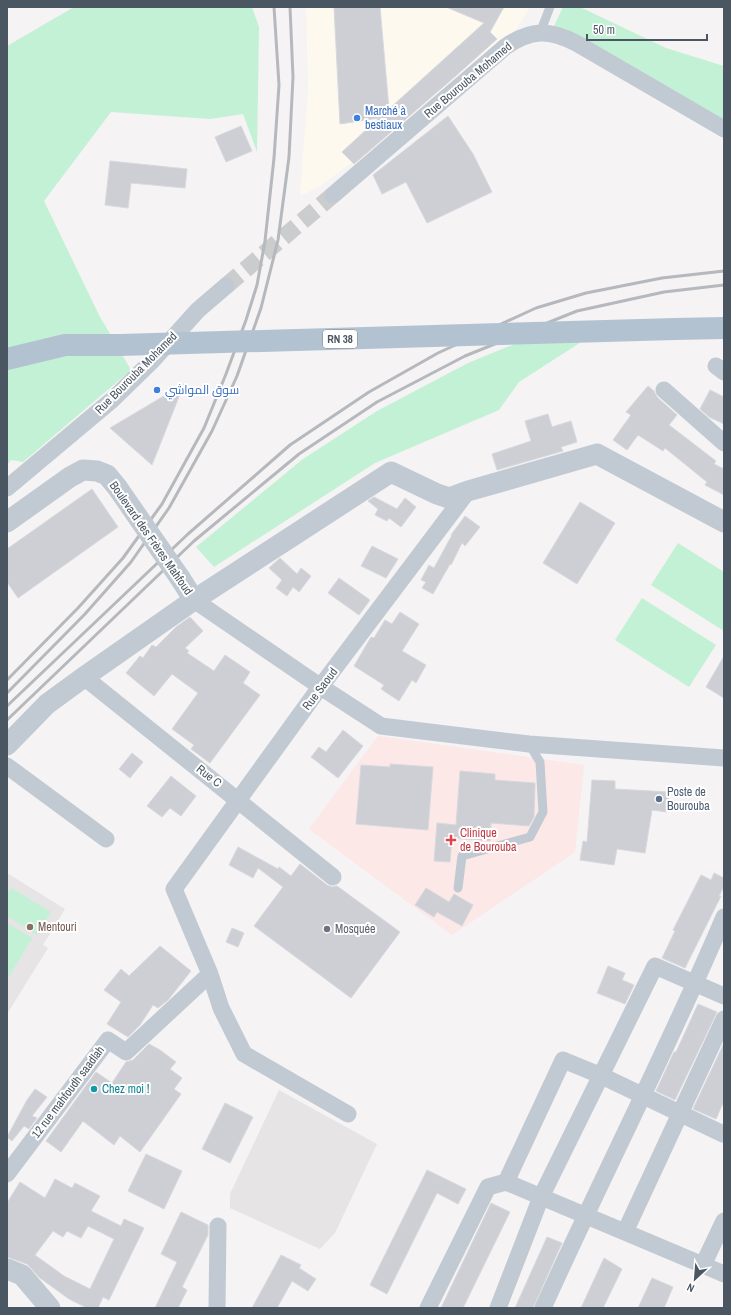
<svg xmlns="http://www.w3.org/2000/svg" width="731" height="1315" font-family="'Archivo Narrow',Cairo,sans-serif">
	<rect width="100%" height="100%" fill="#f5f3f3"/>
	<path fill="#fdf9ef" d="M306 7H530L514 33 374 146 319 187 300 196 308 90Z"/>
	<path fill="#e6e4e5" d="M7 873 65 909 43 945 48 948 7 1014Z
		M279 1090 377 1144 335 1233 320 1249 230 1208V1194Z"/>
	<path fill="#fce8e6" d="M378 736 584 765 575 852 452 935 309 829Z"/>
	<path fill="#c3f1d5" d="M74 7H252L259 27 257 152 243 114 210 119 111 112 44 201 99 315 131 370 23 462 11 460 7 465V46Z
		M563 7H580L666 48 724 66V120L554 26Z
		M534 336 589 337 519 382 499 410 375 463 214 567 196 547 303 459 377 411 468 363Z
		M678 543 724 572V631L651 585Z
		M642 598 716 645 689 687 615 640Z
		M11 888 51 912 37 935 7 916V894Z
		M7 923 32 938 7 980Z"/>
	<path fill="#cdcfd5" stroke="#d7d9de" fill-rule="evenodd" d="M334 7H380L389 109 484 23 446 7H504L490 32 497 39 458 74 354 164 342 152 379 118 340 124Z
		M448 116 473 154 492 192 427 223 406 182 382 194 373 175Z
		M241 126 252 151 226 162 215 137Z
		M110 161 187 169 185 188 131 183 128 208 105 205Z
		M184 384 152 465 110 428Z
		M648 386 654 391 657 397 677 415 669 425 716 461 714 464 724 469V495L705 485 707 482 665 448 663 451 638 435 627 450 613 440 631 415 626 412Z
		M710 390 724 397V424L709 417 700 409Z
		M548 414 552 427 571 421 577 442 561 447 563 451 497 470 492 454 531 441 525 421Z
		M92 489 118 527 18 598 7 582V549Z
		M374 497 397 509 405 498 416 507 401 527 389 518 387 521 375 515 378 509 368 501Z
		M580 502 615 523 577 584 543 563Z
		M465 516 480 527 465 546 462 543 451 565 450 564 433 594 422 588 426 582 421 580 429 565 434 568 452 535H451Z
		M372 546 398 559 386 578 361 566Z
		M280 558 297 574 301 568 311 576 299 592 293 587 287 596 276 588 282 580 269 568Z
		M339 578 370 600 359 615 328 593Z
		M400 612 419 624 402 651 426 665 416 683 412 680 399 701 381 689 384 685 354 666 371 637 374 638 385 620 392 624Z
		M190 617 203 631 185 648 189 651 187 653 214 671 225 655 250 672 243 683 260 695 210 763 191 749 194 745 172 729 198 693 172 674 154 696 126 673 140 656 143 658 152 645 156 647 176 627Z
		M724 656V698L706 687Z
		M343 730 363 746 338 778 311 757 319 747 326 752Z
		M132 753 143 762 130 778 119 769Z
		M390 764 433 767 428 830 356 824 361 765 390 767Z
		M460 771 495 774V780L535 783 534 817 529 826 491 823 490 841 452 838 450 862 434 861 437 823 456 825Z
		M171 776 196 796 181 816 170 808 162 817 147 806Z
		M592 780 615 781V789L669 792 667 812 652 810 645 853 617 849 614 865 580 860 583 841 587 842Z
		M238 847 278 869 279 867 291 876 300 864 327 885 332 887 337 886 400 932 351 998 254 926 283 887 258 868 253 878 229 865Z
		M714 873 724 878V886L719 896H721L685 968 662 958 675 931 673 930 701 875 711 880Z
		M426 888 449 902 454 894 473 905 462 926 437 912 434 917 415 905Z
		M232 928 244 933 238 947 226 942Z
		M160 946 191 971 168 1000 158 1008 153 1005 140 1025 128 1037 107 1024 121 1002 104 990 121 969 129 976Z
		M608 966 625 973 622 980 634 985 625 1004 597 993Z
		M698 1004 717 1012 675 1100 656 1091 674 1052H676Z
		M724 1043V1101L716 1119 693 1109Z
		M149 1044 160 1050 176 1062 170 1069 182 1078 174 1089 181 1094 140 1152 120 1136 114 1145 83 1121 61 1152 46 1141 96 1072 112 1083 126 1062 133 1060Z
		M35 1089 47 1097 32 1116 37 1118 29 1129 24 1126 12 1141 7 1137 27 1100Z
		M225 1103 253 1117 230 1163 202 1149Z
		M146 1154 182 1171 164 1209 128 1191Z
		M427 1170 466 1189 458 1204 437 1193 387 1294 370 1285Z
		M55 1179 72 1188 75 1183 100 1196 91 1211 121 1226 124 1219 144 1228 109 1300 103 1297 98 1308H87L69 1299 40 1278 27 1264 7 1257V1203L20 1182 45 1198ZM88 1226 114 1239 90 1289 64 1276 35 1255 53 1231 63 1237 67 1231 81 1238Z
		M491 1203 510 1212 463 1308H441Z
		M181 1212 208 1225V1235L182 1287 187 1290 178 1308H155L177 1262 161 1254Z
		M547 1237 562 1243 533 1308H515Z
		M281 1255 301 1265 299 1268 316 1279 308 1291 292 1281 277 1308H252Z
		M604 1258 622 1269 603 1308H581Z
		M652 1278 673 1287 664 1308H638Z"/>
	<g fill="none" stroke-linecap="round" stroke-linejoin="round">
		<path stroke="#caccce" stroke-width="17" stroke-dasharray="17 8" stroke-linecap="butt" d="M226 286 333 195"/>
		<path stroke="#c1cad2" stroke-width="9" d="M540 33 550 7
			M458 888 462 856 530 837 543 812 540 762 529 744"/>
		<path stroke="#c1cad2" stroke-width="17" d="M333 195 505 47C531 29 549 29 576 43L724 129
			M716 366 724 372
			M664 390 724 443
			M7 488 112 400 151 362 198 310 226 286
			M194 600 321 687 381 726 529 744 724 758
			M84 677 333 877
			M7 766 106 839
			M210 974 221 1008 244 1054 348 1114
			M7 1174 108 1040 126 1052 210 974 174 889 315 694 468 491
			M506 1182 703 1265
			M724 1221 703 1265 724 1274
			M625 1232 724 1019
			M217 1308 218 1226
			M428 1308 488 1187 506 1182 563 1060 602 1076 723 1134
			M498 1308 541 1197 655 966 724 996
			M543 1308C602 1177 668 1049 724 917"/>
		<path stroke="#c1cad2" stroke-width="21" d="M194 600 391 472 437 494 449 498 468 491 597 454 724 522
			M7 745 47 704 84 677 194 600 180 578
			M7 1269 22 1275 50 1308"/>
		<path stroke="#b3c2d1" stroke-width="22" d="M675 329 724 328"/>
		<path stroke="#b5b8bd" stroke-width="3" d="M7 680 78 608 123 558 162 504 204 428 226 374 246 320 257 285 265 241 274 158 279 85 274 7
			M7 693 85 614 131 562 169 508 212 431 237 376 261 308 278 240 289 157 293 77 290 7
			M7 706 188 534 290 445 369 392 438 353 536 308 586 293 662 278 724 271
			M7 720 194 541 299 454 377 402 465 356 577 311 664 292 724 285"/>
		<path stroke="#c1cad2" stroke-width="21" d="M7 522 70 477 83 470 97 471 107 475 117 487 180 578"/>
		<path stroke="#b3c2d1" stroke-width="22" d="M7 359 65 345H120L675 329"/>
	</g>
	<g fill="#3f7fe0" stroke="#fff" stroke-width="1.5">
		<circle cx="357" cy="118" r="4"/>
		<circle cx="157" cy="390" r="4"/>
	</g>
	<circle fill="#5c6f8a" stroke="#fff" stroke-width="1.5" cx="659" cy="799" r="4"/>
	<path fill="#e0444e" stroke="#fff" stroke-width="1.5" d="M449 834h4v4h4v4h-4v4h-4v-4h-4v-4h4z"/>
	<circle fill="#8d6e63" stroke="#fff" stroke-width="1.5" cx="30" cy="927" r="4"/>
	<circle fill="#6b7280" stroke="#fff" stroke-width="1.5" cx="327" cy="929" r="4"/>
	<circle fill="#0f9aa8" stroke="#fff" stroke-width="1.5" cx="94" cy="1089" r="4"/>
	<g text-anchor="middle" stroke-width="4" stroke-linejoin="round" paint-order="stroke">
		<rect fill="#fff" stroke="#808990" stroke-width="1" x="323" y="330" width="34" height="18" rx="3"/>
		<g font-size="11" font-weight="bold" fill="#4a5661">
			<text x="340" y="343">RN 38</text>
		</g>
		<g font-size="12" fill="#4a5661" stroke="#fff">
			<text transform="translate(468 80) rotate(-40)" y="4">Rue Bourouba Mohamed</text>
			<text transform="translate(136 373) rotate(-45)" y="4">Rue Bourouba Mohamed</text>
			<text transform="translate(151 538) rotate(55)" y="4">Boulevard des Frères Mahfoud</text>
			<text transform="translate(320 689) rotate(-53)" y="4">Rue Saoud</text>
			<text transform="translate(209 776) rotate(38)" y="4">Rue C</text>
			<text transform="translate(68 1092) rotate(-53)" y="4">12 rue mahfoudh saadlah</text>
		</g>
		<g font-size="12" fill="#366cbe" stroke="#fff" text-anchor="start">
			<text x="365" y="115">Marché à<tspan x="365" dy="14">bestiaux</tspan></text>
			<text x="165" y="394">سوق المواشي</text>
		</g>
		<g font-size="12" fill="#4e5e75" stroke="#fff" text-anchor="start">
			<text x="667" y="796">Poste de<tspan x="667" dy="14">Bourouba</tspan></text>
		</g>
		<g font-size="12" fill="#be3a42" stroke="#fff" text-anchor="start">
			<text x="460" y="837">Clinique<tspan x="460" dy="14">de Bourouba</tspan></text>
		</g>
		<g font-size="12" fill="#785e54" stroke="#fff" text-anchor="start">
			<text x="38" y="931">Mentouri</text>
		</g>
		<g font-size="12" fill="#5b616d" stroke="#fff" text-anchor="start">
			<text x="335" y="933">Mosquée</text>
		</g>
		<g font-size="12" fill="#0d838f" stroke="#fff" text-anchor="start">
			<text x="102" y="1093">Chez moi !</text>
		</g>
	</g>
	<rect width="731" height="1315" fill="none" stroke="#4a5661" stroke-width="16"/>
	<g transform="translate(695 1279) rotate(206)" stroke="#ffffff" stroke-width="3" paint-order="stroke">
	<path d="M0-3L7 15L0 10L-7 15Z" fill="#4a5661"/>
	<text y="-6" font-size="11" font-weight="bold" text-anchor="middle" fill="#4a5661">N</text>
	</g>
	<path d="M587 34v6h120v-6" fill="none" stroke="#4a5661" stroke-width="2"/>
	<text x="593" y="34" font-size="12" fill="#4a5661" stroke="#ffffff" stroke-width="3" paint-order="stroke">50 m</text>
</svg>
